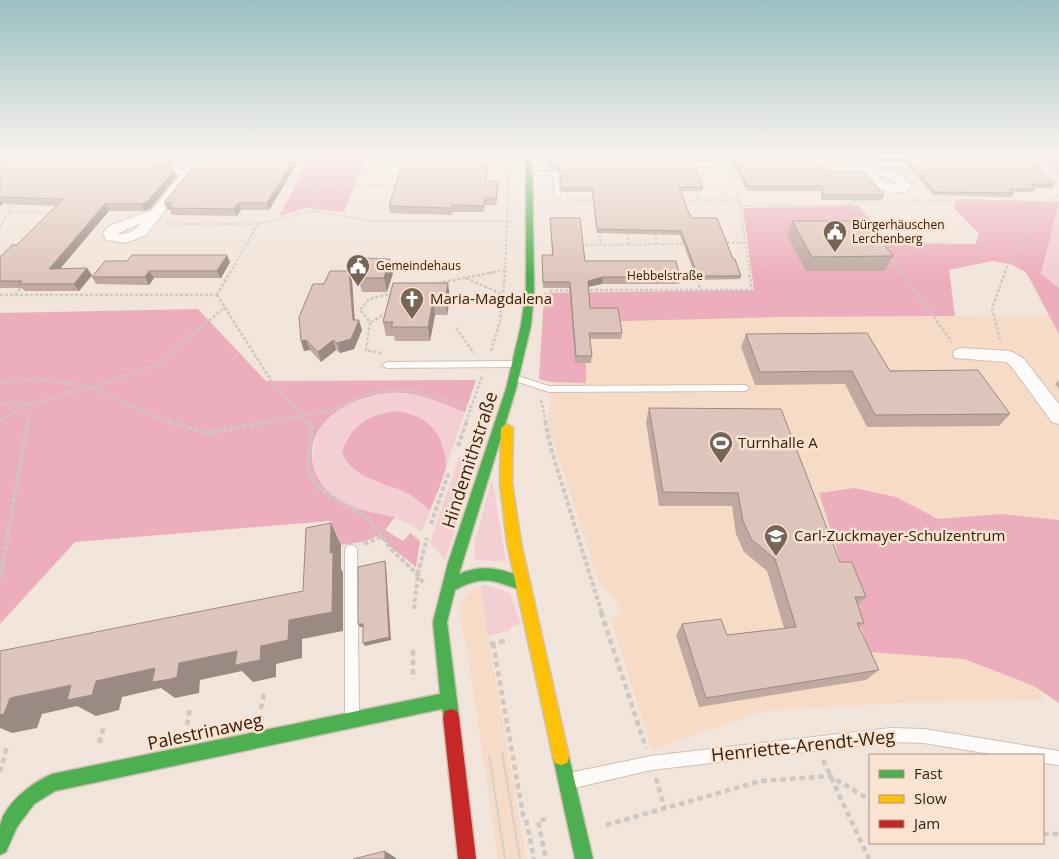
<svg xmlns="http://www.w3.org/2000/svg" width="1059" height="859" font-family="'Open Sans',sans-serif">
	<rect width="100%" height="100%" fill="#f1e4da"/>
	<path fill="#f6dcc7" d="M571 314 779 317 1059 315V530L944 525 1044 700 898 703 766 711 652 750 611 620 623 612 614 598 599 583 549 428 550 382 575 363Z
		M481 586 488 636 526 859H498L469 660 458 606 468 593Z"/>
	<path fill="#f3ced2" d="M1059 202V288L1041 274Z
		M392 393 419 395 465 412 447 464 442 443 409 413 397 411 383 413 358 425 393 487 411 495 430 511 422 532C400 515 382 518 358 509 323 497 302 469 318 433 329 405 366 397 392 393Z
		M460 455 467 494 445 561 430 542Z
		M492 479 506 561 476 560 474 544Z
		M486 585 510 593 521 624 510 627 511 630 488 636 481 586Z"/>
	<path fill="#ecaebc" d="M311 156H367L344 212 306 208 279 216Z
		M1036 156H1059V176Z
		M958 199 1059 202 1041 274 1059 288V334L1026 272 1010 264 992 261 949 270 955 316 779 317 586 322V383L550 382 539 379 544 293 754 290 743 208 859 206 882 235 898 243 975 244 979 234 953 207Z
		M198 309 266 381 476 380 465 412C442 404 417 391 392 393 357 395 310 416 312 458 313 472 320 485 331 494 350 509 373 513 395 517L385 530 403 541 410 533 420 541 416 567 377 536 363 542 341 545 330 521 75 542 0 624V313Z
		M397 411C422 415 438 426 444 451 445 456 447 462 446 467 443 481 435 497 430 511 423 505 416 498 409 494 384 481 353 480 342 452 352 424 368 415 397 411Z
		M854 488 896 497 938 519 1001 514 1059 520V703L1034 686 964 659 869 652 819 493Z"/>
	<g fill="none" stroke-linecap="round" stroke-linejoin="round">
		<g stroke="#d1c0b4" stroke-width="2">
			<path id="lane" d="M162 170H189L192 172 189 174 160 173V171Z
				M529 171 558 172 560 198 555 197 553 175 527 174 526 173Z
				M517 361 522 364 517 367 387 368 382 365 387 362Z
				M515 375 549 386 745 385 750 388 745 391 549 392 512 380 510 378Z
				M351 545 355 546 357 550 359 713 357 718 352 720 347 718 345 713V550L347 546Z
				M891 728 924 729 1059 751V765L1043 763V755H997L924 743 891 742 651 770 574 788 569 785 566 780 569 775 574 772 651 756Z"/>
		</g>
		<g stroke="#d1c0b4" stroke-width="2">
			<path id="street" d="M196 156H207L146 235 126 243 106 240 103 233 109 226 152 210ZM141 223C135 231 127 235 117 234Z
				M851 156H862C864 159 867 164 870 165 885 174 900 167 911 186L907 191C879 198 865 177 851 156ZM876 174 890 178 898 185 885 182Z
				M961 348 1010 351 1023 358 1059 404V424L1052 422 1011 366 1006 362 955 358 953 354 955 350Z"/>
		</g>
		<g stroke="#d1c0b4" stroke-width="3">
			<path id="fast" d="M526 156H532L534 291 531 325 516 389 459 574C484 563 504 569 528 580L530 585 528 590 523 591C495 581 484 574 455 590L447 622 459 717 457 723 451 725 445 723 442 709 55 791 34 804 17 827 6 852 0 855C0 846 0 836 0 827 3 804 33 782 52 774L440 694 433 622 448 563 506 389 521 325 526 291Z
				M561 749 567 751 569 757 593 859H575L553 757 555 751Z"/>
		</g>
		<g stroke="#d1c0b4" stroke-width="3">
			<path id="slow" d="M507 424 513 428 512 483 521 543 569 757 567 763 561 765 555 763 553 757 507 543 500 483 501 428Z"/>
		</g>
		<g stroke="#d1c0b4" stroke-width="3">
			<path id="jam" d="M451 709 457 711 459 717 476 859H458L443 717 445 711Z"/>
		</g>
		<path stroke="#cdc8c3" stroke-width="2" stroke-dasharray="2.5 2" stroke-linecap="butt" d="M722 156 733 173 740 206 852 205V201H881
			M1026 156 1059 183
			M692 167H728
			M1029 167H1039
			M283 184 320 186 399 185
			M496 184 507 183
			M695 191 698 200
			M721 191 724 200
			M567 200H595
			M682 200H738
			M910 200 1049 202
			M852 205 865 223
			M740 206 750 273
			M313 211 320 186 334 156
			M8 212 52 213
			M166 224H258L313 211 373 221H512
			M0 227 16 202
			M627 233 629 244
			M655 233 657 244
			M600 235 601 244
			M723 243H745
			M581 245 687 244
			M889 256 901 273
			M230 273 258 224
			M489 273 504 270
			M505 273 509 157
			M1005 273 1007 266 1049 202 1059 195"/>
		<path stroke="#cdc8c3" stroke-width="2.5" stroke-dasharray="3 2" stroke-linecap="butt" d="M901 272 952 342
			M466 278 504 295
			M698 280 700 290
			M433 284 495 272
			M585 290H752L749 272
			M550 291 574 290
			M0 295H217
			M15 295 23 285
			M217 295 270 379 307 422
			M217 295 230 272
			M371 322 387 313
			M456 328 474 353
			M1000 340 992 309 1005 272
			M491 351 500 321 505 272
			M381 353 366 350 370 322 360 310 369 299 393 293
			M886 371H900
			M0 383 40 379 92 387 157 365 225 307
			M541 400 546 422
			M0 403 31 404 92 387 153 416 172 422
			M0 420 30 404
			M28 422 31 404
			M266 422 333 410 364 395 394 390 412 391 472 407
			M466 422 482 376"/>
		<path stroke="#cdc8c3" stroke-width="4" stroke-dasharray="4.5 2.5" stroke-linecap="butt" d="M168 421 206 433 273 421
			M306 421 312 428C312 442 305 456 309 470 317 498 348 502 368 519 378 528 385 542 394 552 404 563 416 570 423 583
			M545 421 552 452 602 614
			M458 446 467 421
			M431 524 449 472
			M364 544 382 536
			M0 578 28 421
			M414 609 418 573 427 538"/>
		<path stroke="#cdc8c3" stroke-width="4.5" stroke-dasharray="5.5 4" stroke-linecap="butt" d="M601 612 646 748
			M493 643 523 815 526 819 534 859
			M490 644 509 640
			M413 650V679
			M261 709 264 693
			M187 725 190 708
			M99 743 104 727
			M823 760 869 859
			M0 772 7 747
			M656 778 665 810
			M546 819 538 821 546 859
			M606 825 761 781 830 776 870 800
			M1043 834H1059"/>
		<use href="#lane" fill="#fdfbf9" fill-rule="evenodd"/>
		<use href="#street" fill="#fdfbf9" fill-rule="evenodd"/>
		<use href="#fast" fill="#4caf50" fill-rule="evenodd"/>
		<use href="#slow" fill="#ffc107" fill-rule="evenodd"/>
		<use href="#jam" fill="#c62828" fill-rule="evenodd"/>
		<path stroke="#d5d0cc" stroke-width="2" d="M502 752 520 859
			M489 755 505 859"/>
	</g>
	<path fill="#bfa9a1" d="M0 156H172L174 161 168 168 160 169V170L177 176 151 208 145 211H109L60 268 92 275 79 291H25L22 288H0V257L17 245 57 206 3 204 0 206Z
		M302 156 269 210H241L237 216 172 215 170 210H167L164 203 203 169Z
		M405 156H490L486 181 498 187 496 205H485L484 212H453L452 215 390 213 389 206Z
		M549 156 703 187 702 191H681L691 218 733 259 741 276 740 279 697 280 680 235 597 233 592 192H561L559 171 549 170Z
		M733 156 827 172 884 195 882 200H821V191H747L732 161Z
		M875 156H1021L1055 184 1052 188H1034L1035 189 1033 192H1013L1014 193 1012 197 933 195 905 162H880Z
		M550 218 585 261 680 277 679 284H602L588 287 590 308 622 333 621 339H590L592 356 591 363H575L569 288H543L542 255H552Z
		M792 221 893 256 885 271H806L787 235Z
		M390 259 393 273 387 292H362L358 278Z
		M230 262 221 278H154L149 285 96 284 92 277Z
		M352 281 355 320 362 330 354 349 340 353 336 350 321 362 310 350 304 351 301 341 324 284Z
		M393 283 450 298 447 315H435L430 341H395L394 336H386L383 322Z
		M746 334 890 371 1010 414 999 426 867 427 845 384 755 385 741 347Z
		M1059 380V389L1055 384Z
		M649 408 840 562 866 597 858 605 864 623 859 628 879 670 866 680 699 707 676 635 682 624 727 635 784 628 767 571 744 552 736 534 732 506H659L646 422Z"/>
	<path fill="#9b8a83" d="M170 156H172L174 161 168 168 165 162Z
		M296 156H302L269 210 267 203Z
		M488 156H490L485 187V181Z
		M157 162 160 168V169L163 175 155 168 154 165Z
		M174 170 177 176 151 208 145 211 141 204Z
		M498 181V187L496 205V198Z
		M0 200 3 204 0 206Z
		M238 203 241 210 237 216 234 209Z
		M105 204 109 211 54 276 49 269Z
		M227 255 230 262 221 278 217 271Z
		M390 259 393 273 387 292 384 278Z
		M87 268 92 275 79 291 74 284Z
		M149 271 154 278 149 285 145 277Z
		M349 271 352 281 355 329 359 320 362 330 354 349 340 353 337 343 353 320Z
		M603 277 602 284 587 287 588 281Z
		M448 283 450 298 447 315 445 300Z
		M433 300 435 315 430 341 428 327Z
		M306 340 310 350 304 351 301 341Z
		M333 340 336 350 321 362 318 352Z
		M331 523 341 545V568L343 573V631L302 639V658L276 664V677L253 682 242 671 200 680 199 693 175 698 161 688 122 697 119 710 96 716 77 706 42 714 37 728 12 733 0 728V711L10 698 261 646 289 620 330 553Z
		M385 561 386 565 391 640 365 646 363 643Z
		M358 624H363L364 627H360Z
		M385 851 396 858V859H385Z"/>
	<path fill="#dec5bb" stroke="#9b8a83" d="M0 156H170L165 162H157L154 165 155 168H159L158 170H174L147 202 141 204H105L49 269 87 268 74 284H19L22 281H0V257L12 245H17L63 199 0 197Z
		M214 156H296L267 203H238L234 209 169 208 172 203H164L191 169H203Z
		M405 156H488L485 181H498L496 198H485L484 206 452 205 451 208 389 206Z
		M549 156H691L703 187H679L691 218H717L733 259H735L741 276H698L681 231 597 229 592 188H562L559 167 549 166Z
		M733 156H816L827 172H864L884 195H823V186H748Z
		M880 156H1021L1055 184H1030L1035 189H1009L1014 193 935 192 906 159H882Z
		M550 218H580L585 261H676L680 277H603L588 281 590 308H618L622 333H589L592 356H576L570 282H543L542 255H553Z
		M792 221H867L893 256 812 257Z
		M132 255H227L217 271H149L145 277H92L105 261H127Z
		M365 258 390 259 384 278H358Z
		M330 271H349L353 320H359L351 339 337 343 333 340 318 352 306 340 301 341 299 317 313 284H324Z
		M393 283H448L445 300H433L428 327H391L393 322H383Z
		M867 333 890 371 978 370 1010 414 875 415 852 371 760 372 746 334Z
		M649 408 781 409 840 562H852L866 597H855L864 623H857L879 670 706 698 682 624 721 619 727 635 796 627 775 559 751 539 743 521 738 493 663 492Z
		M331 523 330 553 333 552 332 612 289 620 288 640 261 646 260 660 235 665 237 651 179 663 177 677 171 679 152 682 155 668 96 681 92 695 67 700 71 685 10 698 4 714 0 715V651L303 591 306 528Z
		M385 561 389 637 363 643V624H358V567Z
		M385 851V859H353Z"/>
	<linearGradient id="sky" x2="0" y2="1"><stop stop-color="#9abfc1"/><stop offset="0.56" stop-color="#f9f3ee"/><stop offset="1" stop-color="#f9f3ee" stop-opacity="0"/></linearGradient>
	<rect width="1059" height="277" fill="url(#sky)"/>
	<defs>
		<g id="civic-pin" transform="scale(1.25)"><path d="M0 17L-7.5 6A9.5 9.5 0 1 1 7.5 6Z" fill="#776556" stroke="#fae3d1"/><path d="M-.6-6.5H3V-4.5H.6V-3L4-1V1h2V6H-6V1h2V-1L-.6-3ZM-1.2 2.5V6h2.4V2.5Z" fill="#fff"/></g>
		<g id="church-pin" transform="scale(1.25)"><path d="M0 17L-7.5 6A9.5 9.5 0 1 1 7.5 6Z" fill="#776556" stroke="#fae3d1"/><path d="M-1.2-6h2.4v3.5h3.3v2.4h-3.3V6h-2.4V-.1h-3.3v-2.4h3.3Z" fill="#fff"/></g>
		<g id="stadium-pin" transform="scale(1.25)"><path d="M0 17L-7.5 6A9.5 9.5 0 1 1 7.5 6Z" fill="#776556" stroke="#fae3d1"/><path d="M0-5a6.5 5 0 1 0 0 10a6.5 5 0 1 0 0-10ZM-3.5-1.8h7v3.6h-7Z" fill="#fff"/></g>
		<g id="school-pin" transform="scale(1.25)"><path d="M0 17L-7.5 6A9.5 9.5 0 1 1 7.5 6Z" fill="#776556" stroke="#fae3d1"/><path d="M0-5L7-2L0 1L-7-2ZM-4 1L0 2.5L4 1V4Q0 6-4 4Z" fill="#fff"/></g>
	</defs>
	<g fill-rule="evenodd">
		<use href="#civic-pin" x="835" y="232"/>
		<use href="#civic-pin" x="358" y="266"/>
		<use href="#church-pin" x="412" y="299"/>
		<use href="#stadium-pin" x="721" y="443"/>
		<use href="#school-pin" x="776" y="536"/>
	</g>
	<g text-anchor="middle" stroke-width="5" stroke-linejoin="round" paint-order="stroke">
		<g font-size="12" fill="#35200f" stroke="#fae3d1" text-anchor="start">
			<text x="852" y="229">Bürgerhäuschen<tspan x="852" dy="14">Lerchenberg</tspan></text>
			<text x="376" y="270">Gemeindehaus</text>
		</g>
		<g font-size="12" fill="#35200f" stroke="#fae3d1">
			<text x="665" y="280">Hebbelstraße</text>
		</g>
		<g font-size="15" fill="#35200f" stroke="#fae3d1" text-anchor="start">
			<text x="430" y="304">Maria-Magdalena</text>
			<text x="738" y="448">Turnhalle A</text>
			<text x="794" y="541">Carl-Zuckmayer-Schulzentrum</text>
		</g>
		<g font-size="18" fill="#35200f" stroke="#fae3d1">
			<text transform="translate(470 460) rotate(-72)" y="6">Hindemithstraße</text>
			<text transform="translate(205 732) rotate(-12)" y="6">Palestrinaweg</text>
			<text transform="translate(803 746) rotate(-6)" y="6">Henriette-Arendt-Weg</text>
		</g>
	</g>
	<rect x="869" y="754" width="175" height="90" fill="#fae3d1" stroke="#ab9583"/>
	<rect x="879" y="770" width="25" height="8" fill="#4caf50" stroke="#ab9583"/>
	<text x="914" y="779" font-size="15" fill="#35200f">Fast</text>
	<rect x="879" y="795" width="25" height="8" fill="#ffc107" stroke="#ab9583"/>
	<text x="914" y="804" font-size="15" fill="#35200f">Slow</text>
	<rect x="879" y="820" width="25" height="8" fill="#c62828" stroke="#ab9583"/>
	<text x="914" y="829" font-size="15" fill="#35200f">Jam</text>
</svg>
